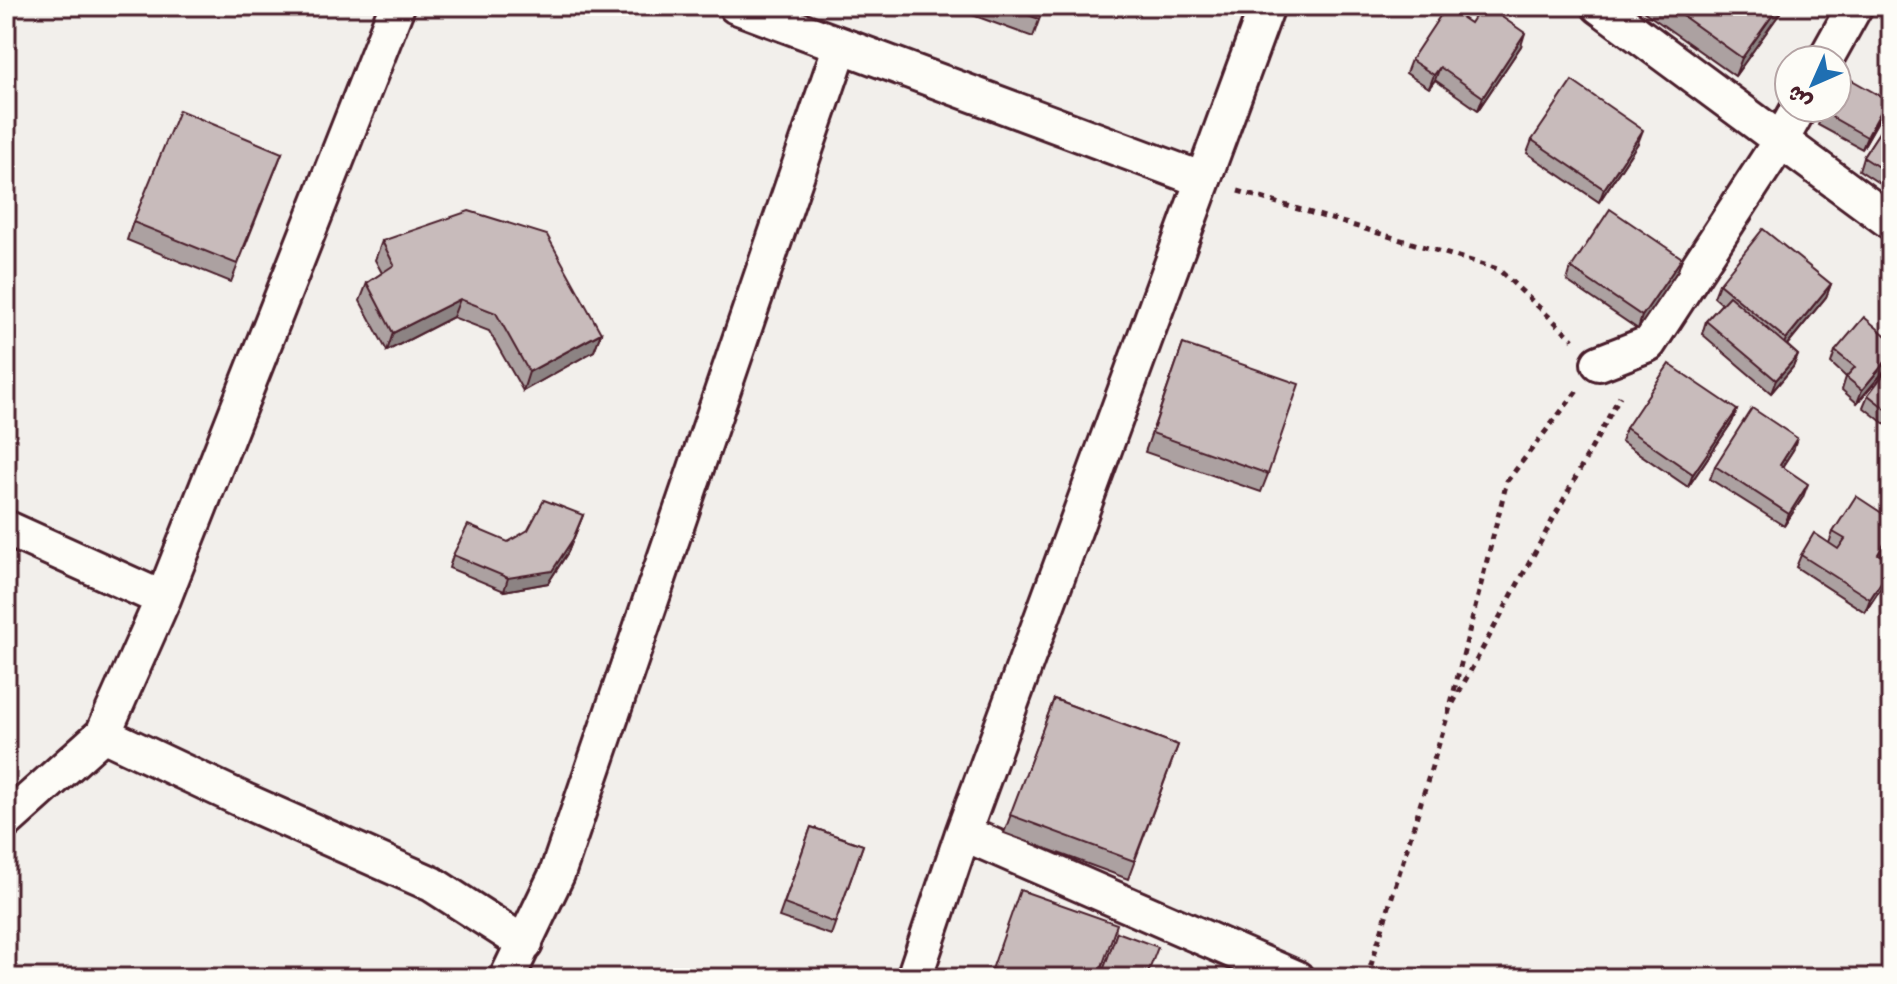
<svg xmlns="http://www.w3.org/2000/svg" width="1897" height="984" font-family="'Gochi Hand','Playpen Sans Arabic',sans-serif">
	<rect width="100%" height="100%" fill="#f2efeb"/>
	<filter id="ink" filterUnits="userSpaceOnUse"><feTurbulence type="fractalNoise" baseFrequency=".0125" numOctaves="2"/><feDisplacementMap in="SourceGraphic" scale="16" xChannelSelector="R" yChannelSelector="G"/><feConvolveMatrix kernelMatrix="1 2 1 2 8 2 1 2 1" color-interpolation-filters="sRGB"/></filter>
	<g filter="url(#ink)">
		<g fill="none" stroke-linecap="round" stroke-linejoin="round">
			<g stroke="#4a1f2b" stroke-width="40">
				<path id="street" d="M736 6 1203 180
					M1599 6 1891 222
					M1825 60 1855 6
					M1599 363 1648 344 1781 140 1799 108
					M6 528 163 599
					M103 734 243 800 432 884 525 944
					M6 821 103 734 163 599 397 6
					M963 833 1296 978
					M507 978 557 874 841 45
					M914 978 963 833 1267 6"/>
			</g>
			<path stroke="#4a1f2b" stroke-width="5" stroke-dasharray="6 6" stroke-linecap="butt" d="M1238 191 1498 269 1573 339
				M1453 703 1620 396
				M1367 978 1449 711 1507 481 1577 391"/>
			<use href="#street" stroke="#fdfcf7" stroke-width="34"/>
		</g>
		<path fill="#aca1a1" stroke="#4a1f2b" stroke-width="2" d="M948 6H1044L1033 37Z
			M1636 6H1785L1735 76Z
			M1470 23 1521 46 1478 110 1435 80 1429 88 1406 73 1411 60Z
			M1887 100 1883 112 1862 149 1818 125 1823 112Z
			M1891 114V191L1859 170 1863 157Z
			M1532 140 1638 143 1599 202 1527 153Z
			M282 153 231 282 127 240 133 222Z
			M382 241 601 333 594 351 523 391 489 331 453 317 387 351 360 301 367 283 382 273 375 260Z
			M1682 258 1678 270 1638 329 1567 281 1571 268Z
			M1719 284H1831L1826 297 1787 345 1798 355 1793 367 1771 393 1702 334 1706 321 1722 304 1714 297Z
			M1891 340V363L1857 403 1842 390 1846 377 1831 363 1835 351Z
			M1183 344 1268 474 1261 492 1145 452Z
			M1891 365V429L1863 407 1868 395Z
			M1737 410 1732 422 1688 487 1621 441 1626 428Z
			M1793 450 1782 467 1803 497 1784 526 1710 479 1715 466Z
			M583 515 568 552 548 583 504 591 449 568 453 555 508 542Z
			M1891 519V539L1880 556 1891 563V569L1888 577 1865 612 1796 567 1801 555 1829 543 1833 532Z
			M1054 699 1178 745 1128 879 1004 833Z
			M811 827 863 845 831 935 779 917Z
			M1117 932 1146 978H1101Z"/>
		<path fill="#8c8383" stroke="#4a1f2b" stroke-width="2" d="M1779 6H1785L1735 76 1742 58Z
			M1525 33 1521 46 1478 110 1483 97Z
			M1440 67 1435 80 1429 88 1434 75Z
			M1887 100 1883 112 1862 149 1867 137Z
			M1643 130 1638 143 1599 202 1604 189Z
			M1682 258 1678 270 1638 329 1642 316Z
			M1831 284 1826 297 1781 352 1786 339Z
			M460 299 453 317 387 351 393 333Z
			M601 333 594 351 523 391 529 372Z
			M1798 355 1793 367 1771 393 1776 380Z
			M1891 355V363L1857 403 1862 390Z
			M1737 410 1732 422 1688 487 1693 474Z
			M1797 438 1793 450 1775 478 1780 465Z
			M1808 484 1803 497 1784 526 1789 514Z
			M583 515 568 552 548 583 504 591 508 578Z
			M1891 533V539L1873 567 1878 554Z
			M1891 567 1888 577 1865 612 1870 599Z"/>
		<path fill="#c8bbbb" stroke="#4a1f2b" stroke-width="2" d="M1004 6H1044L1039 19Z
			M1481 6H1486L1525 33 1483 97 1440 67 1434 75 1411 60 1446 7 1470 23Z
			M1669 6H1779L1742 58Z
			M1843 75 1887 100 1867 137 1823 112 1825 108H1837V87Z
			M1572 81 1643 130 1604 189 1532 140Z
			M179 110 282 153 237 264 133 222Z
			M1891 114V175L1863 157Z
			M1610 209 1682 258 1642 316 1571 268Z
			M469 211 547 235 601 333 529 372 496 313 460 299 393 333 367 283 394 265 382 241Z
			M1763 229 1831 284 1786 339 1719 284Z
			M1729 296 1798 355 1776 380 1706 321Z
			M1864 317 1891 340V355L1862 390 1846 377 1855 367 1835 351Z
			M1183 344 1299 384 1268 474 1152 433Z
			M1669 364 1737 410 1693 474 1626 428Z
			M1891 365V413L1868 395Z
			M1752 408 1797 438 1780 465 1808 484 1789 514 1715 466Z
			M1856 496 1891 519V533L1878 554 1891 563V567L1870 599 1801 555 1814 533 1838 549 1845 539 1833 532Z
			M544 500 583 515 573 539 552 571 508 578 453 555 468 525 508 542 528 530Z
			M1054 699 1178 745 1134 861 1010 815Z
			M811 827 863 845 835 923 784 904Z
			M1020 890 1117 924 1098 978H989Z
			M1117 932 1158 947 1146 978H1122L1103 971Z"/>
	</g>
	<rect width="1897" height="984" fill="none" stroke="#fdfcf7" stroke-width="32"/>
	<rect x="16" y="16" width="1865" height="952" fill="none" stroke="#4a1f2b" stroke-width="3" filter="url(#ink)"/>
	<g transform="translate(1813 84) rotate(225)"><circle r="38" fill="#fdfcf7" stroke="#b5a4a5" stroke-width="2"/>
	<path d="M0-6L14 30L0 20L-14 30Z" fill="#1f6fb2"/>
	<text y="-12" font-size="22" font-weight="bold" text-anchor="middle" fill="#4a1f2b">ش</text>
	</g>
</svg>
